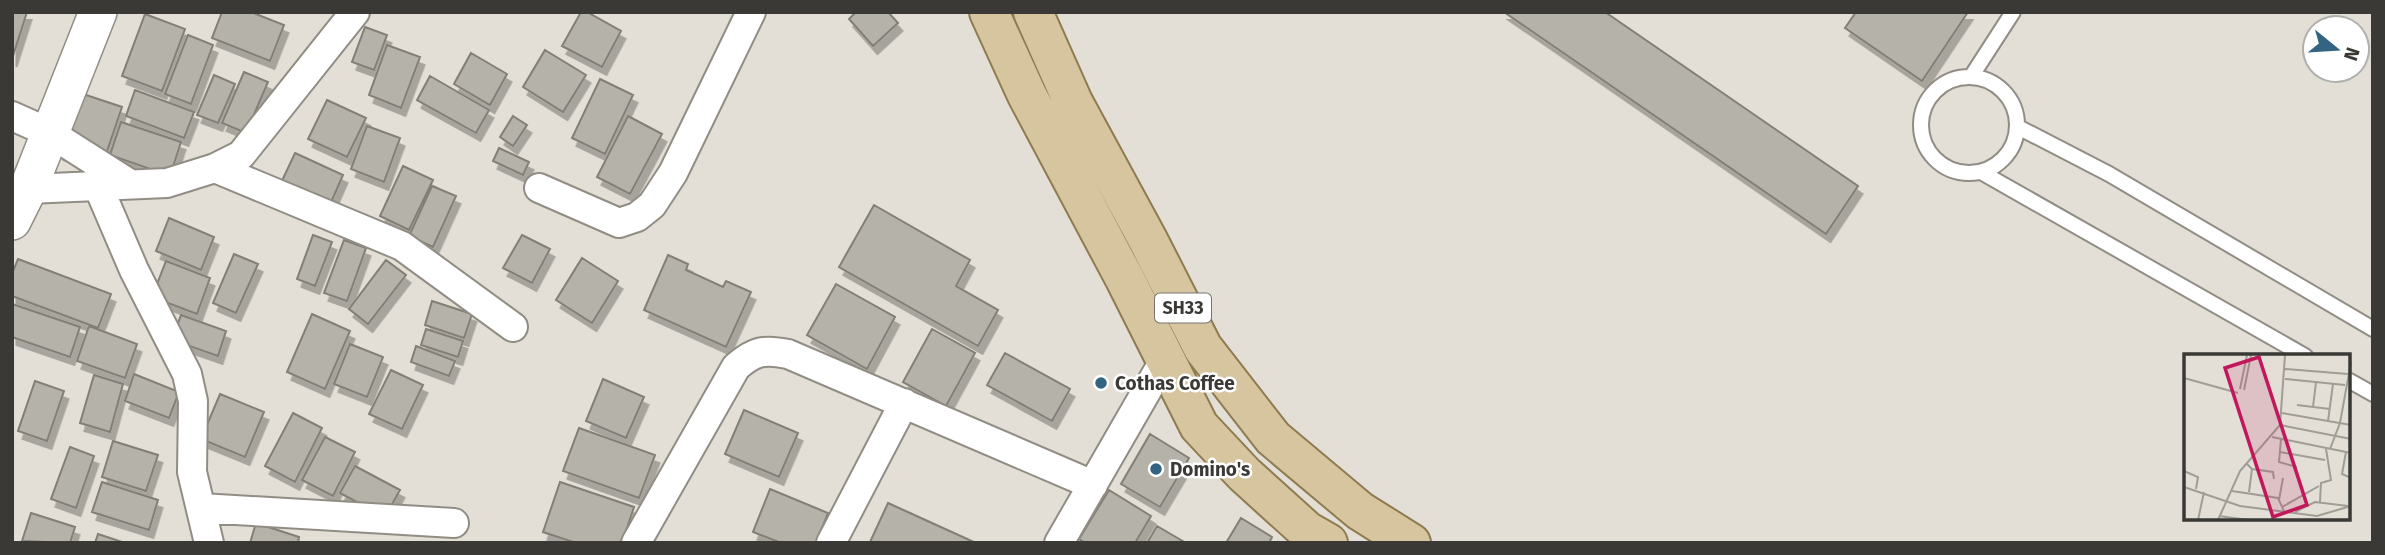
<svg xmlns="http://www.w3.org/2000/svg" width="2385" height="555" font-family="'Fira Sans',sans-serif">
	<defs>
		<filter id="shadow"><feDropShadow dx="4.5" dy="8" stdDeviation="0" flood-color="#0004"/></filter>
	</defs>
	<rect width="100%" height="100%" fill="#e3dfd6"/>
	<path fill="#b5b2a9" stroke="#837f77" stroke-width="2" filter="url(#shadow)" d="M12 12H27L12 59Z
		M222 12H251L284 25 270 61 212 38Z
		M581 12H587L621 31 602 67 562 46Z
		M856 12H888L898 23 873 46 849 19Z
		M1504 12H1605L1858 186 1826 234Z
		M1856 12H1968L1922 81 1845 28Z
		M145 14 185 29 162 91 122 76Z
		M365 27 387 35 374 70 352 62Z
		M188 35 213 45 191 104 165 94Z
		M387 45 420 57 401 108 369 95Z
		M545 50 586 75 563 112 523 87Z
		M471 53 507 74 490 105 454 84Z
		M244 72 268 82 246 133 222 123Z
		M214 75 235 84 218 123 197 115Z
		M430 76 489 110 476 133 417 100Z
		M600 79 633 95 605 154 572 138Z
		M135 90 194 112 184 138 126 116Z
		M80 93 122 107 102 166 59 152Z
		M327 100 366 118 347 157 308 139Z
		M513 116 527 125 513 146 500 137Z
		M628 116 662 134 630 194 597 177Z
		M121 122 181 142 170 176 110 155Z
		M367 126 400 138 384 182 351 169Z
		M499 148 529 162 523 175 493 161Z
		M295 153 343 175 329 207 280 185Z
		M403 166 433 180 409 230 380 216Z
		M432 186 456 196 433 247 409 236Z
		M874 205 970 260 956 286 998 310 978 346 839 267Z
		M169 218 214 237 201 270 156 251Z
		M313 235 332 242 315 286 297 279Z
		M522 235 550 249 532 283 503 268Z
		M344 240 366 248 347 301 324 293Z
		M234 254 258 264 236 313 213 303Z
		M668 255 688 264 686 270 723 287 726 281 751 292 726 347 644 310Z
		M582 258 618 281 592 323 556 300Z
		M18 259 111 294 98 328 12 296V274Z
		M386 260 406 275 368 324 349 309Z
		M166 261 210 278 197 314 152 297Z
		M836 284 895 317 867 369 807 335Z
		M432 301 472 314 464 338 425 325Z
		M12 304 80 327 70 357 12 337Z
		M312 314 350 331 325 389 287 372Z
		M181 315 226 331 218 356 172 340Z
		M89 326 137 344 125 378 77 361Z
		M426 329 463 341 458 357 421 345Z
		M932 329 975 353 946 406 903 382Z
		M350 344 383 357 367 397 334 384Z
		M416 346 455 361 449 376 411 362Z
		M1005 353 1070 389 1052 421 987 385Z
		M391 370 423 385 402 429 369 414Z
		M134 374 179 392 169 418 125 401Z
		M94 375 123 384 110 432 80 423Z
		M603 379 644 397 626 438 586 421Z
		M35 381 64 391 47 441 18 431Z
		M220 394 264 412 245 457 201 439Z
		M744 410 798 433 779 477 725 454Z
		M293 413 322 428 295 482 265 466Z
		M579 428 655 455 639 498 563 471Z
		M1150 434 1189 458 1160 507 1121 484Z
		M325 437 355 452 333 496 302 480Z
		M113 441 158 455 146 491 102 477Z
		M70 447 94 456 76 508 51 499Z
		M355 466 400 490 385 517 340 493Z
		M102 482 158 500 149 530 92 512Z
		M560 482 634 507 622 543H576L543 532Z
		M770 489 828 513 816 543H781L753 532Z
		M1109 490 1151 516 1135 543H1085L1079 539Z
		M888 503 976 543 870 542Z
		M31 513 75 527 70 543 22 541Z
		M1241 518 1272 537 1269 543H1226Z
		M256 523 299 537 298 543H250Z
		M1157 526 1186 543H1147Z
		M98 534 125 543H95Z"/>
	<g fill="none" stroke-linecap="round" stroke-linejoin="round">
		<g stroke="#918d85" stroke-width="18">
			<path id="service" d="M1921 125a48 48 0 1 1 96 0a48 48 0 1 1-96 0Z
				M1971 77 2013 12
				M2018 127 2109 174 2373 329
				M1981 172 2305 356
				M2348 380 2373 394"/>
		</g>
		<g stroke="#918d85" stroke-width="32">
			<path id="minor" d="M12 116 50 133 130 184
				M215 168 402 246 513 327
				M98 186 134 270 187 374 193 401 192 472 209 543
				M539 188 619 223 637 217 652 205 673 173 751 12
				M28 189 167 183 215 168 241 155 355 12
				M201 508 454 523
				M636 543 736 367C754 351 764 349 788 354L1093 485
				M831 543 904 403
				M1059 543 1165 359"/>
		</g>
		<g stroke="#918d85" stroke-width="40">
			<path id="tertiary" d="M12 221 28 189 98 12"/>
		</g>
		<g stroke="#8e7b50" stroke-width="42">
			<path id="primary" d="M989 12 1027 95 1125 279 1199 426 1244 474 1307 531 1328 543
				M1033 12 1073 102 1148 240 1203 348 1273 438 1360 511 1411 543"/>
		</g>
		<use href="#service" stroke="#fff" stroke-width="14"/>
		<use href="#minor" stroke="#fff" stroke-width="28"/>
		<use href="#tertiary" stroke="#fff" stroke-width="37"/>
		<use href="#primary" stroke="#d6c59e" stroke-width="38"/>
	</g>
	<g fill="#336482" stroke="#fff" stroke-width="2.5">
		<circle cx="1101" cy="383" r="7"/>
		<circle cx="1156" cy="469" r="7"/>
	</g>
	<g text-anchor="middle" stroke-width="5" stroke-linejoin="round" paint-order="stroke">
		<rect fill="#fff" stroke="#757472" stroke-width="2" x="1155" y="293.5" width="56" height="29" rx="5"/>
		<g font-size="18" font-weight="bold" fill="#3a3935">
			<text x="1183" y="314">SH33</text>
		</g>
		<g font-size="19" font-weight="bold" fill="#3a3935" stroke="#fff" text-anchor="start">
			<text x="1115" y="390">Cothas Coffee</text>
			<text x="1170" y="476">Domino's</text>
		</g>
	</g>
	<g transform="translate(2184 354)">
		<rect width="166" height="166" fill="#e3dfd6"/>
		<path fill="none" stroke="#9f9d96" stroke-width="2" d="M101 15 164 20M0 24 54 39M101 25 161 31M56 35 63 1M60 36 67 1M113 51 146 55M129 53 132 28M98 59 167 71M144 67 149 30M96 71 167 85M88 83 167 99M97 85 95 108 113 113M146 95 156 69 167 8M96 98 141 106M162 98 158 120 167 124M62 109 68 115 65 138M68 115 89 118 90 125M0 117 14 123 12 135M0 133 56 152 133 162 167 152M48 137 94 144 100 157M95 146 99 124M136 148 137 129 147 126 142 95M98 153 135 132M111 158 131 148 164 152M35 162 64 166M14 166 20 138M34 166 56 117 96 71 101 1"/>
		<path fill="#c2185b" fill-opacity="0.15" stroke="#c2185b" stroke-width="3.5" d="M75 3 123 151 89 163 41 14Z"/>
		<rect width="166" height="166" fill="none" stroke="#3a3935" stroke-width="3.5"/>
	</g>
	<rect width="2385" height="555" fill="none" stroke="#3a3935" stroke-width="28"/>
	<g transform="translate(2336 49) rotate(108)"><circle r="33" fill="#ffffff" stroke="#b0b0ae" stroke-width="2"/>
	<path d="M0-5L12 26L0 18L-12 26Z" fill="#336482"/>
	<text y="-10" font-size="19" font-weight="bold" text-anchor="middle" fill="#3a3935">N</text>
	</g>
</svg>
